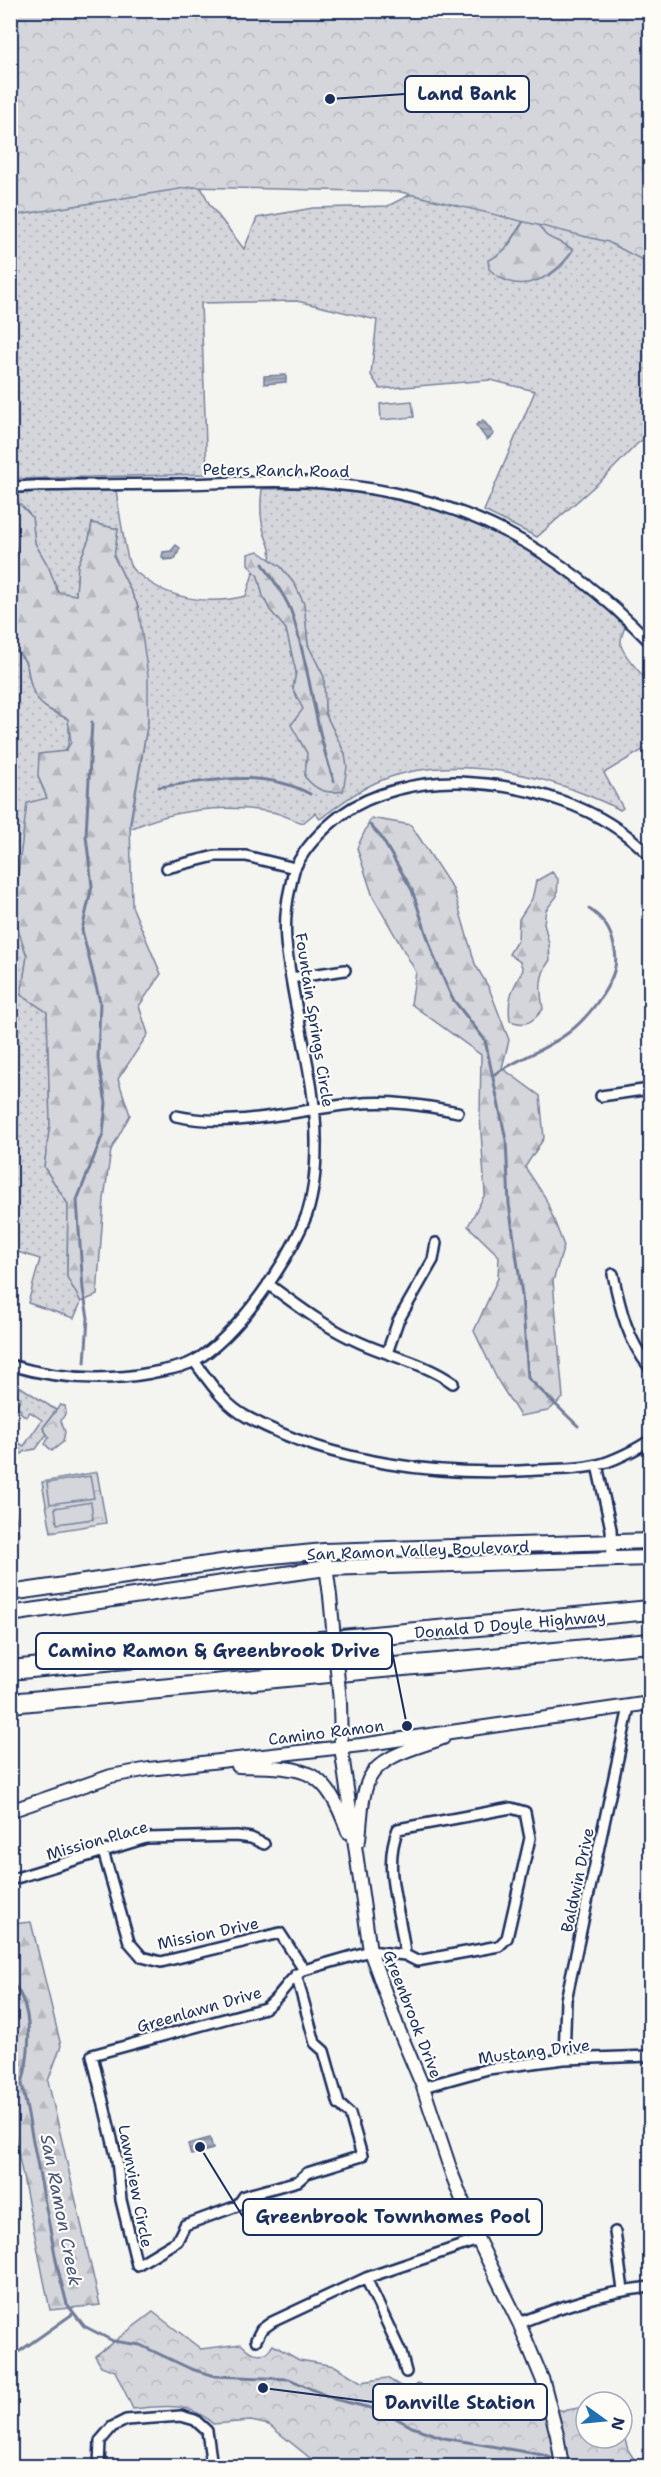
<svg xmlns="http://www.w3.org/2000/svg" width="661" height="2477" font-family="'Shantell Sans',sans-serif">
	<defs>
		<pattern id="grass-dots" width="8" height="8" patternUnits="userSpaceOnUse" patternTransform="scale(1.5)"><rect width="8" height="8" fill="#d4d6db"/><path d="M2 2h.1M6 6h.1" fill="none" stroke="#b5b8be" stroke-width="1.8" stroke-linecap="round"/></pattern>
		<pattern id="forest-firs" width="22" height="20" patternUnits="userSpaceOnUse" patternTransform="scale(1.5)"><rect width="22" height="20" fill="#d4d6db"/><path d="M5 1l3.5 6h-7zM16 11l3.5 6h-7z" fill="#b5b8be"/></pattern>
		<pattern id="park-crowns" width="20" height="18" patternUnits="userSpaceOnUse" patternTransform="scale(1.5)"><rect width="20" height="18" fill="#d4d6db"/><path d="M2 6a3 3 0 1 1 6 0M12 15a3 3 0 1 1 6 0" fill="none" stroke="#b5b8be"/></pattern>
		<pattern id="water-rules" width="6" height="5" patternUnits="userSpaceOnUse" patternTransform="scale(1.5)"><rect width="6" height="5" fill="#aab0bf"/><path d="M0 2.5h6" fill="none" stroke="#8a909e"/></pattern>
	</defs>
	<rect width="100%" height="100%" fill="#f4f4f1"/>
	<filter id="ink" filterUnits="userSpaceOnUse"><feTurbulence type="fractalNoise" baseFrequency=".0167" numOctaves="2"/><feDisplacementMap in="SourceGraphic" scale="12" xChannelSelector="R" yChannelSelector="G"/><feConvolveMatrix kernelMatrix="1 2 1 2 8 2 1 2 1" color-interpolation-filters="sRGB"/></filter>
	<g filter="url(#ink)">
		<path fill="url(#grass-dots)" stroke="#78829c" stroke-width="1.5" fill-rule="evenodd" d="M10 11 190 165 210 205 244 249 257 218 313 208 388 206 446 176 650 159V434L637 444 607 475 537 537 484 511 535 391 490 380 380 389 371 375 377 320 297 301 201 303 207 474 14 479 10 464ZM528 214C540 218 538 230 547 236 556 242 563 242 573 250L562 266 549 276 496 258 505 249Z
			M300 488C342 490 387 493 428 505 485 521 543 553 589 591 602 602 613 615 625 627 623 632 620 639 621 645 622 653 643 677 650 682V748L649 746 604 773 623 808 620 810C610 804 598 800 587 795 526 770 445 756 382 780 359 789 339 805 320 819L315 813 303 823C293 820 282 814 272 812 224 804 174 809 130 829L148 721 138 606 114 556 118 529 92 523 89 539 78 565 76 596 58 592 49 568 35 543 32 517 16 500 11 501V494L73 490H116C118 503 126 560 131 567 133 570 138 574 141 576 170 600 210 605 246 596L254 570 258 576 263 596 270 610 286 629 296 672 293 689 303 709 299 739 307 753 305 777C317 790 325 794 343 791L345 754 325 713 324 677 308 645 304 604 295 585 281 567 270 559C272 548 267 542 264 532 260 517 260 504 262 489Z
			M10 522 17 555 11 568H10Z
			M10 646C36 665 23 674 36 697 42 708 57 714 68 719 73 755 63 753 38 776L47 798 13 914 27 956 21 995 47 1011 50 1124 44 1167 68 1204 67 1277 81 1302 74 1318 28 1303 40 1259 11 1250Z
			M10 1380 56 1410 43 1428 47 1434 36 1449 25 1451 22 1454 16 1450 19 1443 24 1446 42 1420 30 1412 26 1417 20 1412 21 1410 16 1406 21 1398 11 1391Z"/>
		<path fill="url(#forest-firs)" stroke="#78829c" stroke-width="1.5" d="M528 214C540 218 538 229 547 236 556 242 563 242 573 250 553 279 519 298 489 269L488 260C508 254 518 230 528 214Z
			M16 500 32 517 35 543 49 568 58 592 76 595 78 565 89 539 92 523 118 529 114 557 138 606 148 676V721L130 822 132 906 161 974 139 1006 148 1034 118 1079 130 1115 111 1150 104 1199 97 1295 81 1302 67 1277 68 1204 44 1167 50 1124 47 1012 21 995 27 956 13 914 27 803 47 798 38 776 39 754 66 751 71 742 68 719C57 713 42 708 36 697 23 674 36 665 11 646V568L17 555 11 522 10 501Z
			M258 551 281 567 295 585 304 604 308 645 324 677 325 713 345 754 347 767 343 791C325 794 316 790 305 777L307 753 291 725 303 709 293 689 296 672 286 629 270 610 263 596 258 576 248 564V554Z
			M371 818 411 825 454 891 475 964 489 988 509 1040 502 1068 540 1096 544 1138 525 1167 545 1197 564 1246 553 1281 563 1398 548 1411 520 1416 498 1381 474 1331 498 1278 499 1256 468 1226 485 1194 480 1116 481 1055 411 1004 416 972 373 897 357 848Z
			M552 872 558 879 557 896 546 910 544 923 549 944 550 960C538 976 540 990 543 1009 533 1022 526 1027 510 1021 507 997 512 990 523 970L520 962 509 954 518 939 519 919 532 899 536 881Z
			M31 1922 61 2046 48 2081 100 2305 50 2310 11 2118V1924Z"/>
		<path fill="url(#park-crowns)" stroke="#78829c" stroke-width="1.5" d="M11 10 650 11V264L608 242 401 192 192 187 11 216Z
			M60 1405 65 1406 66 1412 61 1421 65 1432 63 1442 52 1451 45 1444 49 1437 43 1428Z
			M97 1472 106 1523 51 1532 42 1482Z
			M10 1485 19 1535 11 1536H10Z
			M153 2312 201 2349 241 2344C250 2353 255 2355 267 2353L273 2345 299 2360 335 2366 361 2382 387 2378 405 2389 415 2387 418 2383 441 2396 476 2393 478 2407 500 2413 534 2401 563 2411 578 2408 586 2410V2438H622V2429L628 2450 634 2459 650 2466H393L383 2462 366 2460 354 2466H320L269 2425 251 2421 213 2424C190 2401 161 2406 133 2409L115 2371 101 2366 95 2356Z"/>
		<path fill="#d4d6db" stroke="#78829c" stroke-width="1.5" d="M412 401 414 417 381 420 380 404Z
			M90 1476 94 1498 50 1504 47 1483Z
			M91 1502 93 1519 57 1524 55 1508Z"/>
		<path fill="url(#water-rules)" stroke="#717c98" stroke-width="1.5" d="M286 375V382L264 384V376Z
			M483 420 494 434 487 440 476 425Z
			M176 545 180 548 175 559 164 560 162 557 163 552 171 551Z
			M210 2138 213 2149 191 2155 188 2144Z"/>
		<g fill="none" stroke-linecap="round" stroke-linejoin="round">
			<path stroke="#717c98" stroke-width="3" d="M263 564C272 579 285 595 291 611 310 666 314 726 334 781
				M159 787C209 781 264 768 310 794
				M370 825 381 837 412 890 434 957 452 998 485 1040 506 1140 509 1204 522 1295 528 1378 578 1426
				M493 1075C540 1046 570 1045 603 994 613 978 619 964 614 946 611 930 602 917 589 909
				M85 1363 88 1318 83 1289 77 1200 103 1134 106 1103 98 1059 100 1002 82 930 92 886 86 836 92 722
				M644 1485 650 1495
				M10 1981C14 1985 19 1991 21 1996 33 2021 29 2058 22 2084L58 2270 67 2304 84 2326 113 2341 140 2345 191 2369 215 2376 289 2379 334 2399 383 2411 412 2427 444 2438 543 2455 558 2461
				M10 2358 74 2313"/>
			<g stroke="#1b2f5e" stroke-width="14">
				<path id="minor" d="M10 488C31 485 53 486 74 485 107 485 141 484 174 484 227 483 281 479 333 484 465 496 559 549 650 642
					M167 868 215 856H246L295 868
					M291 978 345 970
					M601 1096 650 1089
					M176 1116C236 1129 294 1110 353 1104 389 1100 423 1105 458 1112
					M613 1274C620 1309 628 1341 650 1368
					M268 1284C298 1306 326 1328 361 1343 392 1357 425 1363 453 1383
					M387 1353 398 1321 433 1260 436 1243
					M194 1361C209 1381 224 1405 247 1417 334 1464 440 1477 538 1470 557 1469 578 1470 597 1465 611 1462 638 1449 650 1440
					M10 1365C57 1379 102 1382 151 1373 165 1370 182 1368 194 1361 237 1337 290 1259 307 1214 314 1192 316 1169 316 1146 317 1096 303 1044 294 995 287 956 281 927 290 888 292 881 292 873 296 866 306 846 323 829 341 815 372 792 420 781 459 782 528 785 601 805 650 856
					M597 1465 611 1529 612 1560
					M511 1808 525 1812 530 1838 507 1938 499 1946 417 1961 405 1955C402 1913 381 1870 398 1829Z
					M103 1851 129 1942 142 1957 161 1962 280 1933 304 1970
					M10 1880 146 1838 237 1836 251 1838 264 1844
					M296 1974 315 2043 324 2051 339 2104 350 2114 362 2156 307 2173 298 2181 244 2196 237 2206 185 2225 177 2241 137 2265 121 2200 117 2160 92 2055 265 2008C281 1998 287 1979 304 1970L370 1951 405 1955
					M564 2059 566 2000 629 1707
					M423 2087 488 2069 564 2059 650 2056
					M615 2232 623 2290
					M366 2278 401 2353 406 2372
					M519 2323C562 2306 604 2292 650 2287
					M256 2340 261 2330 272 2322 366 2278 478 2240
					M99 2466 100 2441 112 2427 126 2420 181 2416 195 2420 207 2431 212 2466"/>
			</g>
			<g stroke="#1b2f5e" stroke-width="16">
				<path id="tertiary" d="M324 1551 330 1596
					M340 1702 341 1747 370 1951 398 2028 423 2087 453 2177 478 2240 519 2323 543 2381 557 2435 562 2466
					M238 1766C304 1768 324 1764 348 1832
					M10 1811 111 1776 149 1769 361 1745 650 1703
					M359 1840C361 1821 361 1797 369 1779 381 1754 420 1747 443 1738"/>
			</g>
			<g stroke="#1b2f5e" stroke-width="18">
				<path id="secondary" d="M10 1593 242 1559 324 1551 650 1541
					M10 1614 326 1568 650 1558"/>
			</g>
			<g stroke="#1b2f5e" stroke-width="22">
				<path id="motorway" d="M10 1670 650 1610
					M10 1703 650 1643"/>
			</g>
			<use href="#minor" stroke="#fdfcf7" stroke-width="9"/>
			<use href="#tertiary" stroke="#fdfcf7" stroke-width="12"/>
			<use href="#secondary" stroke="#fdfcf7" stroke-width="14"/>
			<use href="#motorway" stroke="#fdfcf7" stroke-width="18"/>
			<g stroke="#1b2f5e" stroke-width="16" stroke-linecap="butt">
				<path id="tertiary-bridge" d="M330 1596 340 1702"/>
			</g>
			<use href="#tertiary-bridge" stroke="#fdfcf7" stroke-width="12"/>
		</g>
	</g>
	<g text-anchor="middle" stroke-width="4.5" stroke-linejoin="round" paint-order="stroke">
		<g font-size="16" fill="#1b2f5e" stroke="#fdfcf7">
			<text transform="translate(276 470) rotate(1)" y="6">Peters Ranch Road</text>
			<text transform="translate(315 1020) rotate(81)" y="6">Fountain Springs Circle</text>
			<text transform="translate(418 1550) rotate(-2)" y="6">San Ramon Valley Boulevard</text>
			<text transform="translate(510 1624) rotate(-5)" y="6">Donald D Doyle Highway</text>
			<text transform="translate(326 1732) rotate(-7)" y="6">Camino Ramon</text>
			<text transform="translate(97 1840) rotate(-16)" y="6">Mission Place</text>
			<text transform="translate(577 1880) rotate(-78)" y="6">Baldwin Drive</text>
			<text transform="translate(208 1933) rotate(-12)" y="6">Mission Drive</text>
			<text transform="translate(199 2009) rotate(-16)" y="6">Greenlawn Drive</text>
			<text transform="translate(413 2014) rotate(69)" y="6">Greenbrook Drive</text>
			<text transform="translate(534 2051) rotate(-7)" y="6">Mustang Drive</text>
			<text transform="translate(136 2186) rotate(79)" y="6">Lawnview Circle</text>
		</g>
		<g font-size="18" font-style="italic" fill="#46567b" stroke="#fdfcf7">
			<text transform="translate(61 2210) rotate(79)" y="6">San Ramon Creek</text>
		</g>
	</g>
	<path fill="none" stroke="#1b2f5e" stroke-width="2" d="M330 99L405 94M407 1726L392 1651M200 2147L243 2217M263 2388L373 2402"/>
	<g fill="#1b2f5e" stroke="#fdfcf7" stroke-width="2">
		<circle cx="330" cy="99" r="6"/>
		<circle cx="407" cy="1726" r="6"/>
		<circle cx="200" cy="2147" r="6"/>
		<circle cx="263" cy="2388" r="6"/>
	</g>
	<g fill="#fdfcf7" stroke="#1b2f5e" stroke-width="2">
		<rect x="405" y="76" width="124" height="36" rx="6"/>
		<rect x="36" y="1633" width="356" height="36" rx="6"/>
		<rect x="243" y="2199" width="299" height="36" rx="6"/>
		<rect x="373" y="2384" width="174" height="36" rx="6"/>
	</g>
	<g font-size="18" text-anchor="middle" font-weight="bold" fill="#1b2f5e">
		<text x="467" y="100">Land Bank</text>
		<text x="214" y="1657">Camino Ramon &amp; Greenbrook Drive</text>
		<text x="393" y="2223">Greenbrook Townhomes Pool</text>
		<text x="460" y="2409">Danville Station</text>
	</g>
	<rect width="661" height="2477" fill="none" stroke="#fdfcf7" stroke-width="36"/>
	<rect x="18" y="18" width="625" height="2441" fill="none" stroke="#1b2f5e" stroke-width="2" filter="url(#ink)"/>
	<g transform="translate(604 2420) rotate(105)"><circle r="28" fill="#fdfcf7" stroke="#a3aaba" stroke-width="1.5"/>
	<path d="M0-4.5L10 22L0 15L-10 22Z" fill="#1f6fb2"/>
	<text y="-9" font-size="16" font-weight="bold" text-anchor="middle" fill="#1b2f5e">N</text>
	</g>
</svg>
